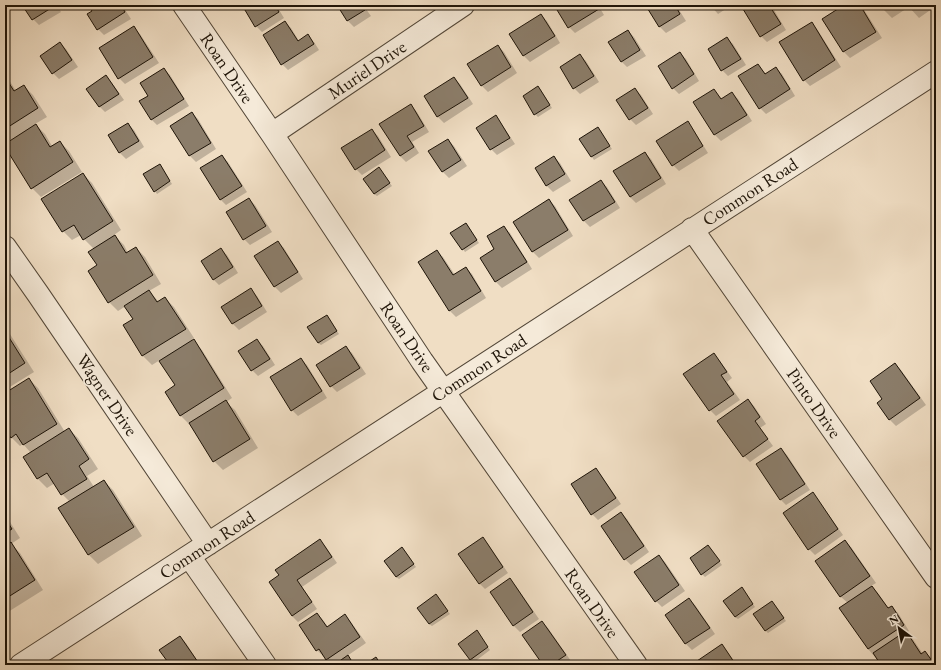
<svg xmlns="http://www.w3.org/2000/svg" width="941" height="670" font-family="'EB Garamond',serif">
	<rect width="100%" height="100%" fill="#f0dec4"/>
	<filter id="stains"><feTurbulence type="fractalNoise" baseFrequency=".005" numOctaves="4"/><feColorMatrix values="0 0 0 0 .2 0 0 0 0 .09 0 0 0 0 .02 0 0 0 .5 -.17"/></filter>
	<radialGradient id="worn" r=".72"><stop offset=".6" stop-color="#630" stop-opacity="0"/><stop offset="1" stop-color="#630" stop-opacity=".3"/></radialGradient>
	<path fill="#0003" d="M24 5H57L61 12 39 25 33 19Z
		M90 5H122L131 19 104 35 98 29 93 11Z
		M243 5H276L284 18 262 32 256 26Z
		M338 5H363L371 16 354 27 348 21Z
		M556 5H598L604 15 575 33 569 27Z
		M650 5H676L686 21 666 33 660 27 648 6Z
		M710 5H732L718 14Z
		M751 5H771L786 30 767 42 761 36Z
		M846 5H861L882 38 850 58 844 52 824 19Z
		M880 5H936V6L919 18 909 7 892 18 883 9Z
		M541 15 547 21 560 43 530 62 524 56 510 34Z
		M285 22 291 28 299 41 308 36 314 42 319 50 288 70 282 64Z
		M811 23 817 29 841 67 810 86 804 80Z
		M134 28 140 34 159 63 125 84 119 78Z
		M628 31 634 37 646 56 627 67 621 61Z
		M727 38 733 44 746 65 728 76 722 70 709 49Z
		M60 43 66 49 78 67 59 79 53 73 42 56Z
		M498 46 504 52 517 73 488 92 482 86 468 64Z
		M680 53 686 59 699 81 679 94 673 88Z
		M580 55 586 61 599 82 580 94 574 88Z
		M758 65 766 74 776 68 782 74 795 96 766 114 760 108Z
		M164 69 170 75 189 106 157 125 151 119Z
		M5 76 9 80 16 91 24 86 33 95 47 117 35 124 45 134 52 146 60 142 69 151 82 172 41 197 32 188 5 145Z
		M106 77 112 83 124 100 105 112 99 106Z
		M454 78 460 84 473 104 444 123 438 117 425 96Z
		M538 87 541 90 552 108 538 117 535 114Z
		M635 89 641 95 653 114 636 125 630 119Z
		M714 91 722 99 732 93 738 99 752 121 721 141 715 135 695 103Z
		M411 105 417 112 429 132 412 142 419 153 406 162 400 156Z
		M192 113 198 119 216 149 196 162 190 156 171 126Z
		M495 117 501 123 515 144 497 155 491 149Z
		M687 123 693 129 708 153 679 171 673 165Z
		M128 124 134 130 144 147 126 159 120 153 110 136Z
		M372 130 378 136 391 157 362 175 356 169Z
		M601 132 612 149 594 160 592 157 581 139Z
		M448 140 454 146 467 166 449 178 443 172 430 151Z
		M645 153 651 159 666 184 636 203 630 197 615 172Z
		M222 156 228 162 247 192 226 205 220 199Z
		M554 157 560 163 571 181 553 192 547 186 536 168Z
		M162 168 172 184 157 194 155 191Z
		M379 168 392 186 377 196 374 194Z
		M83 174 92 183 121 230 114 235 124 245 128 253 136 248 145 257 161 284 149 291 159 302 165 298 174 307 194 338 192 339 202 350 232 398 226 402 235 410 258 448 223 470 214 461 191 424H189L180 415 176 386 160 360 152 365 143 356 124 325 134 319 126 306 118 311 109 302 98 266 94 249 84 239 81 235 72 240 63 231Z
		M601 181 607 187 620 208 590 227 584 221 571 200Z
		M249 199 255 205 272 232 250 245 244 239 227 213Z
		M549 200 555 206 573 236 539 258 533 252 514 222Z
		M468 227 479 243 465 252 463 249Z
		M504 227 510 233 532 269 502 288 496 282 481 258 496 249Z
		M278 242 284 248 303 279 281 293 275 287 256 256Z
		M221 249 227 255 238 273 219 285 213 279Z
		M437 251 443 257 455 275 466 268 472 274 486 298 456 317 450 311 420 262Z
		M251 290 257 296 267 312 239 330 233 324 222 307Z
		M329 319 339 334 321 345 318 343Z
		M5 328 8 331 34 372 5 390Z
		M257 340 263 346 275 365 258 376 252 370Z
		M346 347 352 353 366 374 337 392 331 386Z
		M714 355 720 361 732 378 727 382 740 400 716 416 710 410Z
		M301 359 307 365 327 398 298 416 292 410Z
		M895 364 901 370 926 405 896 426 890 420 878 403 883 399Z
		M29 379 38 388 65 432 69 429 78 438 98 469 87 476 94 487 104 481 113 490 142 536 98 564 89 555 60 508 70 502 62 494 55 483 47 488 38 479 24 457 31 453 23 444 20 446 11 437 5 427V394Z
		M748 400 754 406 766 424 760 428 773 446 750 462 744 456 719 421Z
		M781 449 787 455 810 490 786 505 780 499Z
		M595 469 601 475 621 504 598 520 592 514Z
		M812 494 818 500 843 535 815 555 809 549Z
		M621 513 627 519 649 552 631 565 625 559Z
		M5 514 20 538 11 544 20 553 43 590 8 612 5 609Z
		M482 538 488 544 508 573 485 589 479 583Z
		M320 541 326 547 337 563 302 587 317 609 298 622 292 616 270 583Z
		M845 541 851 547 876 583 871 586 878 593 889 609 892 607 898 613 909 631 906 633 912 638 923 654 925 652 931 658 936 665H882L868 649 841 608 848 603 841 597 816 561Z
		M708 546 722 565 705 577 702 574Z
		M402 549 416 567 399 579 396 577Z
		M659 556 665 562 685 591 662 607 656 601Z
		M510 580 516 586 539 619 520 632 514 626 491 592Z
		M744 591 755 607 738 619 735 617Z
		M438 598 450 614 432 626 429 624Z
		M689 599 695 605 715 634 692 650 686 644 666 615Z
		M774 605 786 621 768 633 765 630Z
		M317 614 323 620 328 627 345 616 351 622 366 643 347 656 355 665H333L324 655 323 656 317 650Z
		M542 622 548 628 571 661 568 663 569 665H544Z
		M479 635 490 650 473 663 459 644Z
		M180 637 186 643 200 665H171Z
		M721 645 727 651 737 665H701Z"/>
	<path fill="#8b7d6a" stroke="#1e1408" d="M22 5H56L32 20Z
		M88 5H121L125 12 97 30 87 14 92 11Z
		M242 5H275L279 12 255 27Z
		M337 5H362L365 10 347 21Z
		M554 5H597L599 9 568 28Z
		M648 5H675L680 14 659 27 646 6Z
		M749 5H769L781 24 760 37 743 9Z
		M844 5H860L876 32 843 52 822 19Z
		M541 14 555 36 523 56 509 34Z
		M285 21 298 41 308 34 314 44 281 65 263 35Z
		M812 22 835 60 803 81 779 42Z
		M134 26 153 57 118 79 99 48Z
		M628 30 640 50 621 62 608 42Z
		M727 37 741 59 721 71 708 49Z
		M60 42 72 60 52 74 40 56Z
		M498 45 511 67 481 86 467 64Z
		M680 52 694 74 672 89 658 66Z
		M580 54 594 76 573 89 560 67Z
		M758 64 765 74 776 67 790 89 759 109 738 76Z
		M164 68 184 99 151 120 139 101 148 96 140 83Z
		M106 75 119 94 99 107 86 89Z
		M5 77 14 91 24 85 38 108 5 129Z
		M454 77 468 98 437 117 424 96Z
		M538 86 550 105 534 115 523 96Z
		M635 88 648 108 629 120 616 100Z
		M714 89 721 99 732 92 747 115 714 135 693 102Z
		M411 104 424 126 407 136 414 147 400 156 379 124Z
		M192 112 211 143 189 156 170 126Z
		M496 115 510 138 490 150 476 128Z
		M688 121 703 146 672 166 656 141Z
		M128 123 139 141 119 153 108 135Z
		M36 124 50 147 60 141 73 162 31 189 5 147V144Z
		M598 127 610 146 591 157 579 139Z
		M372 129 385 150 355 170 341 148Z
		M448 139 461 160 442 172 428 151Z
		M645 152 661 178 630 197 613 171Z
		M222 155 242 186 220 200 200 168Z
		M554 156 565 174 546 186 535 168Z
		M160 164 170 181 154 192 143 174Z
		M379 167 390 183 374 194 363 179Z
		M83 173 113 221 83 240 74 225 62 232 41 199Z
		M601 180 615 202 583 221 569 200Z
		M249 198 266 226 243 240 226 212Z
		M549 199 568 230 532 252 513 222Z
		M466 223 477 240 462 250 450 233Z
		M504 226 527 262 495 282 480 258 494 249 487 236Z
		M115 235 126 253 136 247 153 275 108 303 88 271 97 265 88 252Z
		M278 241 298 272 274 287 254 256Z
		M221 248 233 267 213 280 201 261Z
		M437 250 453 275 466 267 481 291 449 311 418 262Z
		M251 288 262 306 232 324 221 307Z
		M149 290 157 302 165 297 186 329 142 356 123 325 133 319 124 306Z
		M327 315 337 331 318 343 307 327Z
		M5 331 25 363 5 376Z
		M194 339 224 388 180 416 165 392 175 385 159 361Z
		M257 339 270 359 251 371 238 351Z
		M346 346 360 368 330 387 316 365Z
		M714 353 727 372 721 375 734 394 709 411 683 374Z
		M301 358 322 391 291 411 270 377Z
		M895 363 920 398 889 420 877 403 882 399 870 381Z
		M29 378 57 424 23 445 16 434 11 438 5 429V393Z
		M748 399 760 417 755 421 768 439 743 457 717 421Z
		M226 400 250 439 213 462 189 423Z
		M69 428 89 459 79 466 87 479 61 495 47 473 37 479 23 457Z
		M781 448 805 484 780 500 756 464Z
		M596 468 616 498 591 515 571 484Z
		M104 480 134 527 88 555 58 508Z
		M813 492 838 529 808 550 783 513Z
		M621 512 644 546 624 560 601 526Z
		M5 518 12 529 5 533Z
		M483 537 503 567 479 584 458 554Z
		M320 539 332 557 297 580 312 602 292 616 269 582 279 575 275 570Z
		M845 540 870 576 840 597 815 561Z
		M11 542 35 580 5 599V546Z
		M708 545 720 561 701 575 690 558Z
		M402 547 414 564 396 577 384 561Z
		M659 555 679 585 655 602 634 572Z
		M510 578 533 612 513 626 490 592Z
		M872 586 888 608 892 606 904 625 868 649 839 608Z
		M742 587 753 604 735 617 723 601Z
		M436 594 448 611 429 624 417 608Z
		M689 598 710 628 685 644 665 615Z
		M772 601 784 618 765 631 753 614Z
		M317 613 327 627 345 614 360 637 326 660 319 649 316 651 299 625Z
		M542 621 566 655 551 665H543L522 635Z
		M477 630 488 647 470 660 458 644Z
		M906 631 921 654 925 651 935 665H881L873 653Z
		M180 636 200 665H170L159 650Z
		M722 644 736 665H700L697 661Z
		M348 655 354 665H334Z
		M376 657 381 665H364Z"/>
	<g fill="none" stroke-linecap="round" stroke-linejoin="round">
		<g stroke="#524637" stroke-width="24">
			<path id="minor" d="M184 5 272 134 422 361 636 665
				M272 134 463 5
				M692 229 936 577
				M5 247 38 294 208 544
				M189 556 265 665
				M21 665 936 72"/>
		</g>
		<use href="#minor" stroke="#f5ead9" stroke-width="22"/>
	</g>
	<g text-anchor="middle" stroke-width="3.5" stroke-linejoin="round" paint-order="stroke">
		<g font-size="18" fill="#1e1408" stroke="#f5ead9">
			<text transform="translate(227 68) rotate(56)" y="6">Roan Drive</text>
			<text transform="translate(367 70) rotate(-34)" y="6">Muriel Drive</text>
			<text transform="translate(750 192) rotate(-33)" y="6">Common Road</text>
			<text transform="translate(407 337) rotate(56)" y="6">Roan Drive</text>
			<text transform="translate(479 368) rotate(-33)" y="6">Common Road</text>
			<text transform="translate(107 395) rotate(56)" y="6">Wagner Drive</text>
			<text transform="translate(814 403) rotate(55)" y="6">Pinto Drive</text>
			<text transform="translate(207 545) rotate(-33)" y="6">Common Road</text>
			<text transform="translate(592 603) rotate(55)" y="6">Roan Drive</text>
		</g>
	</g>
	<rect width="941" height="670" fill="none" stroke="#f0dec4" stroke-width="20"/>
	<rect x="6" y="6" width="929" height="658" fill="none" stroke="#1e1408" stroke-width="2"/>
	<rect x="10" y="10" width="921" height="650" fill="none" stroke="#1e1408"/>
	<g transform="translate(899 628) rotate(328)" stroke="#f5ead9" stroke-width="3" paint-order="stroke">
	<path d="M0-3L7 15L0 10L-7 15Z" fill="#1e1408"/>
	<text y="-6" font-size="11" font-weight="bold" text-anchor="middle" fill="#1e1408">N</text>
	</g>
	<rect width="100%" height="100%" filter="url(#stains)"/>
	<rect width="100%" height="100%" fill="url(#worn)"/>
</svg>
